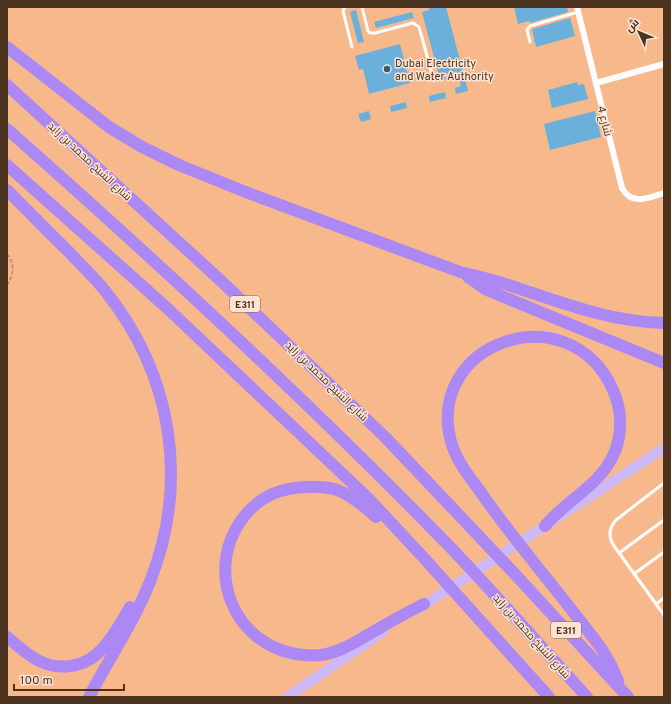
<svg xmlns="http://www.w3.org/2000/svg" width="671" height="704" font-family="Overpass,Cairo,sans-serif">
	<rect width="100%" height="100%" fill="#f7b98c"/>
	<path fill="#6bb0db" d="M432 7H446L468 91 456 94 455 88 461 86 457 71 444 74 446 79 440 80 422 12 429 10V8Z
		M514 7H567L568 12 530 23 529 21 518 24Z
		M356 10 364 42 358 43 350 12Z
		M412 12 414 18 376 28 374 22Z
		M570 18 575 36 536 47 532 29Z
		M400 44 410 83 369 94 363 69 359 70 355 56Z
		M577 82 578 85 584 84 588 99 552 108 548 90Z
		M445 92 446 98 430 102 429 96Z
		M406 102 407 108 391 112 390 106Z
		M369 111 371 119 361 122 358 114Z
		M595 111 601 137 550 150 544 124Z"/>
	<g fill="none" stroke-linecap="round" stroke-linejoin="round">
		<path stroke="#b98865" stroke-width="1.5" stroke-dasharray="4 2" stroke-linecap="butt" d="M7 254C15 263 14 275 7 285"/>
		<path stroke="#fff" stroke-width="3" d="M345 7 343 11 352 47
			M362 7 368 31 370 33H375L413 23 419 27 434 81
			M530 42 527 30 530 26 578 12
			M664 483 616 520C609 528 608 537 614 546L664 615
			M619 553 664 520
			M634 574 664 552
			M656 604 664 598"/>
		<path stroke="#fff" stroke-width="6" d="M577 7 622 188C632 206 648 198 664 193
			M596 83 664 64"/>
		<path stroke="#cdb8f8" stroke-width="10" d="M418 609 664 448
			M287 697 383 632"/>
		<path stroke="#ab88f3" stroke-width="12" d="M7 47 109 127 142 147 179 165 243 191 460 272C473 275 486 278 499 282 553 299 606 322 664 323
			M7 85 219 279 385 437 512 571 628 697
			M7 129C160 264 310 403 452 549 498 597 542 648 587 697
			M7 165 167 308 368 498 423 557 549 697
			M7 190C28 211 48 232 69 252 81 265 95 278 106 292 172 375 189 480 151 579 135 621 109 658 89 697
			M468 277 487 290 664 363
			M376 517C366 508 355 498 342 492 332 487 315 486 304 487 290 488 275 491 263 499 216 531 212 599 256 636 275 651 297 657 321 655 342 652 360 639 378 629 393 620 408 612 424 604
			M545 526C566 500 598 487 613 456 623 435 622 410 613 390 569 291 421 343 452 445 458 464 473 481 484 497 521 549 563 597 601 648L611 665 618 681
			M7 637C16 644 24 652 34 658 56 672 85 669 103 648 114 636 122 621 130 607"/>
	</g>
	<circle fill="#2c5e7c" stroke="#fde3d1" stroke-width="1.5" cx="387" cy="69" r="4"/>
	<g text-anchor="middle" stroke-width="3" stroke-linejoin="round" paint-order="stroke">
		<g fill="#fde3d1" stroke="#816855" stroke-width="1">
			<rect x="230" y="296" width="30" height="16" rx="3"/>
			<rect x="551" y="622" width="30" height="16" rx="3"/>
		</g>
		<g font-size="10" font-weight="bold" fill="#4c3320">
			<text x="245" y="308">E311</text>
			<text x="566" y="634">E311</text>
		</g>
		<g font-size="11" fill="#4c3320" stroke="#fde3d1" text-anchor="start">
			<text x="395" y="67">Dubai Electricity<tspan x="395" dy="13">and Water Authority</tspan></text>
		</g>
		<g font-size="11" fill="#4c3320" stroke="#fde3d1">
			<text transform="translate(605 121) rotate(76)" y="4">شارع 4</text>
			<text transform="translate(90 161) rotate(43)" y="4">شارع الشيخ محمد بن زايد</text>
			<text transform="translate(327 381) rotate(44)" y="4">شارع الشيخ محمد بن زايد</text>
			<text transform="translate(532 636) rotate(48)" y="4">شارع الشيخ محمد بن زايد</text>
		</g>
	</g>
	<rect width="671" height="704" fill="none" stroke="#4c3320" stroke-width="16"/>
	<g transform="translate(639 32) rotate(314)" stroke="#fde3d1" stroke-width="3" paint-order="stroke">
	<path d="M0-3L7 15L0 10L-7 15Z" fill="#4c3320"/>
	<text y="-6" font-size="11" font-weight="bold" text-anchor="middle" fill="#4c3320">ش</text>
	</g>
	<path d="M14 684v6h110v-6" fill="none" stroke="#4c3320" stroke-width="2"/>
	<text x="20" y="684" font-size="12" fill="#4c3320" stroke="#fde3d1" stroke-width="3" paint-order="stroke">100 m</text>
</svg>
